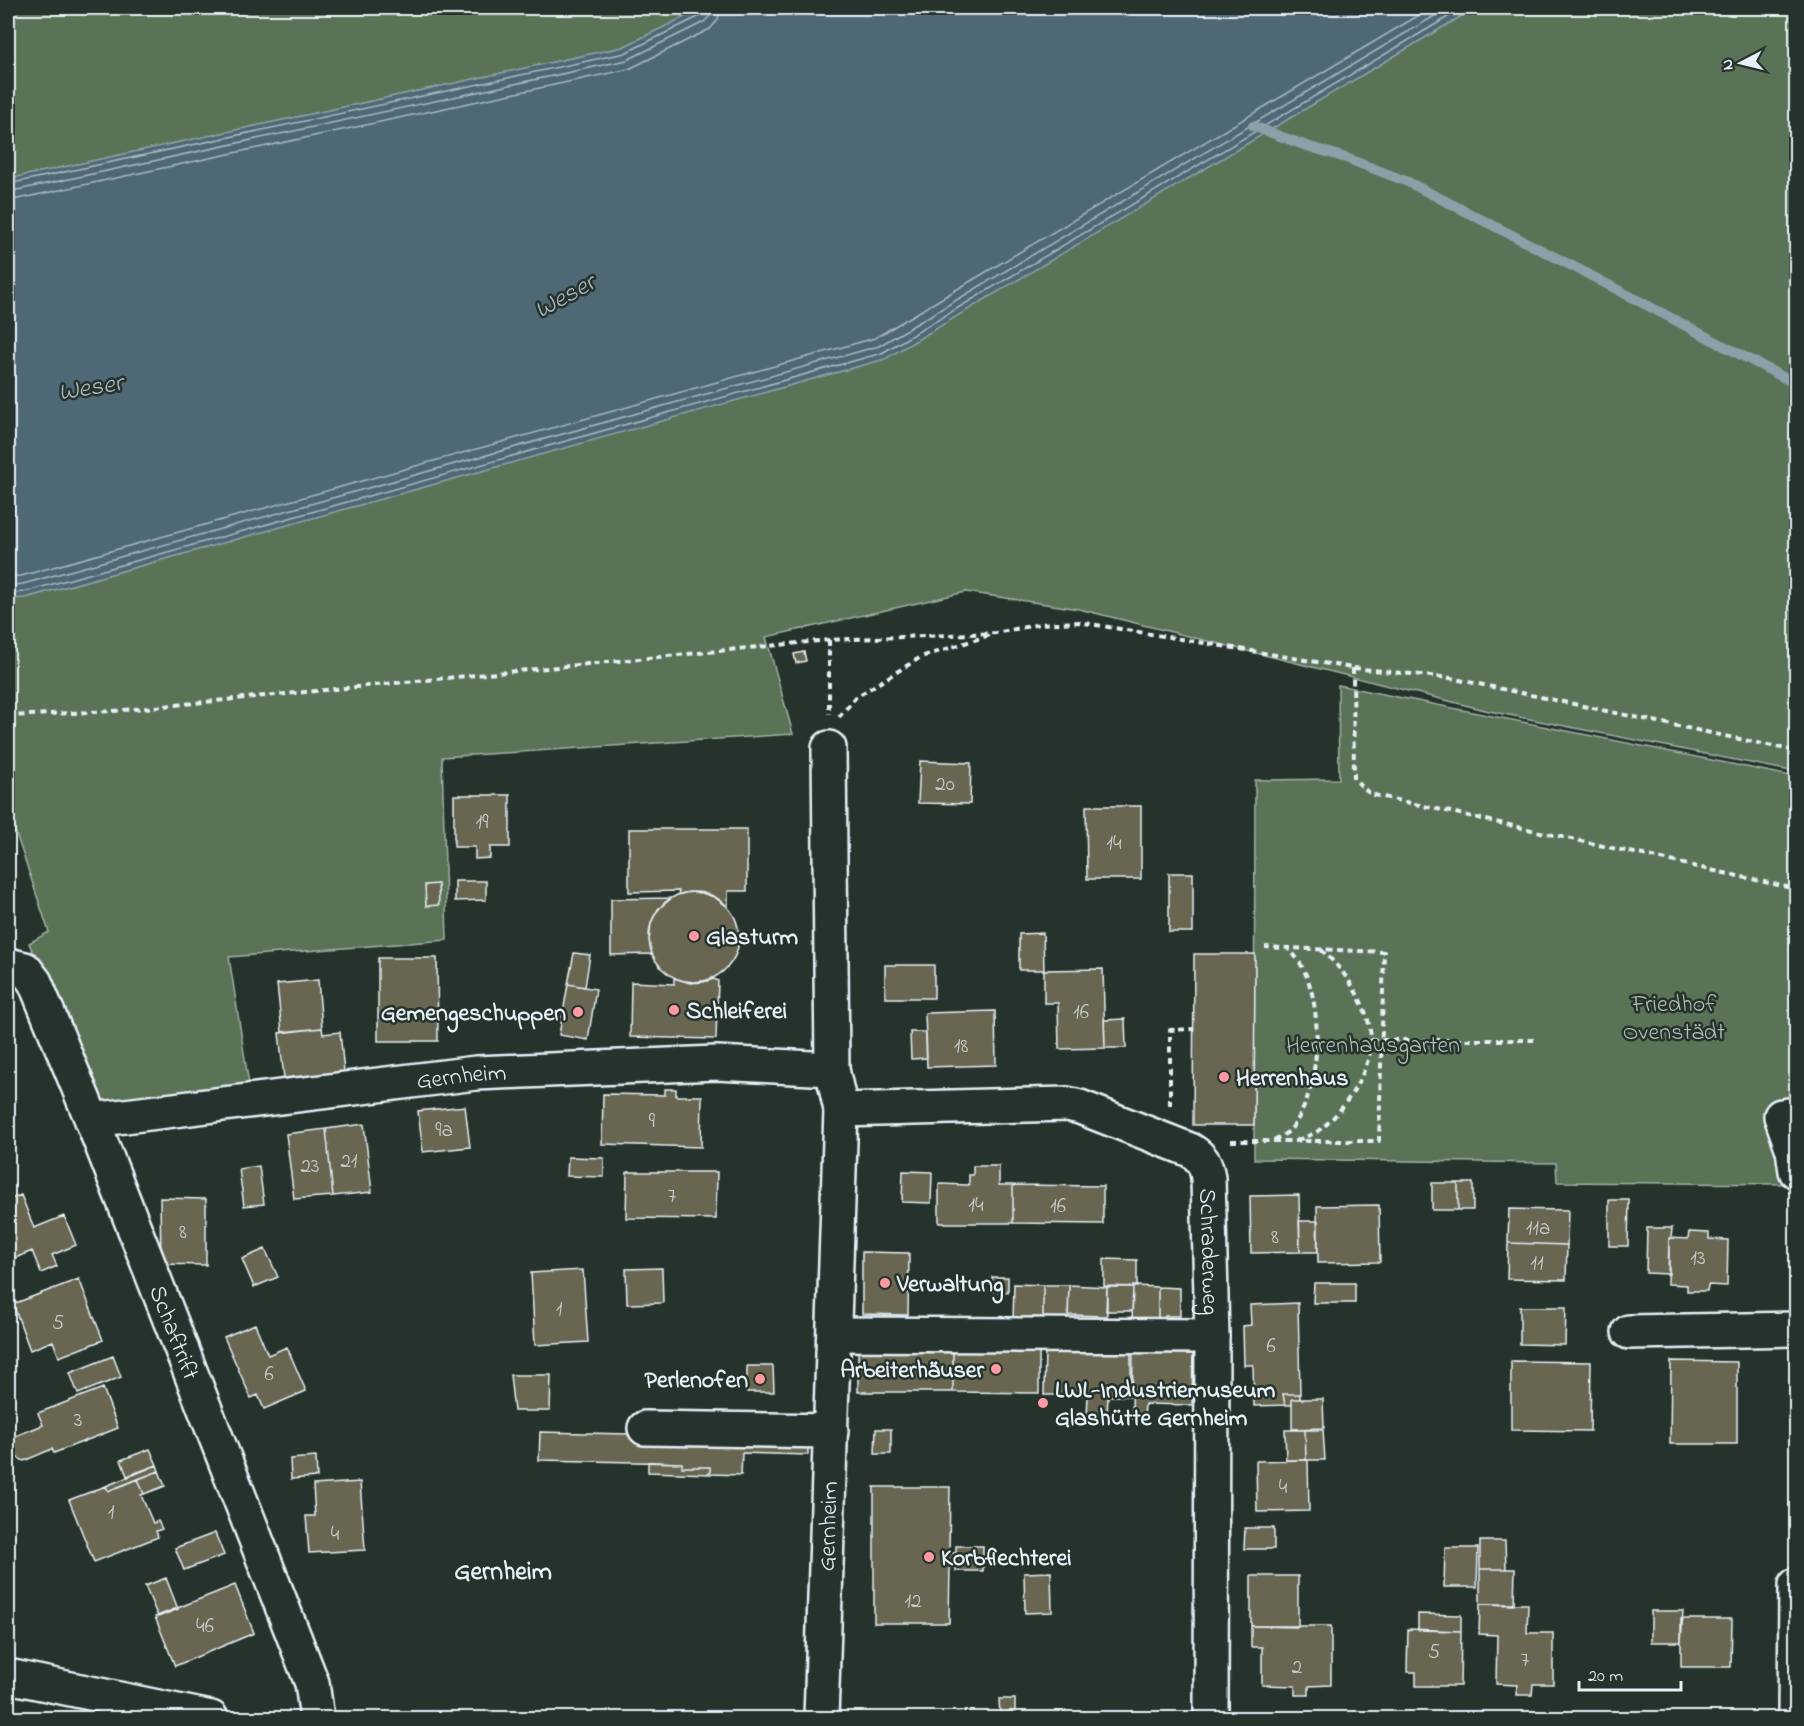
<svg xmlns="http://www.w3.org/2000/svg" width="1804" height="1726" font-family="'Indie Flower',sans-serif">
	<rect width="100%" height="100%" fill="#26332d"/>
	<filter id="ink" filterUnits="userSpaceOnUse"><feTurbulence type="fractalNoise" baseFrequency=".0167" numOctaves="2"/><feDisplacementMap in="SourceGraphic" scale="12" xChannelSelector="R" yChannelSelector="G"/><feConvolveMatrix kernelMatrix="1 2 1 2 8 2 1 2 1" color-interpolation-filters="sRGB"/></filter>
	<g filter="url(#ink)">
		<path fill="#5a7256" stroke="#a1b2a7" stroke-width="1.5" d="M8 8H703L623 47 8 179Z
			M1475 8H1796V772L1489 711 1079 609 966 592 766 637 793 734 442 757 447 940 229 957 250 1091 98 1110 29 943 49 932 8 810V599L25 598 884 359Z
			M1338 685 1796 777V1184L1557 1182 1556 1163 1254 1159 1255 780 1339 779Z"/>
		<path fill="#506874" stroke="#8d9fa9" stroke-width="1.5" d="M703 8H1475L885 359 25 598 8 599V179L623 47Z"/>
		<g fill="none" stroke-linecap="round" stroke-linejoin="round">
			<path stroke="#abbac3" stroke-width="1.5" d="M8 184 625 53 700 16 704 8
				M8 192 627 60 704 22 710 16 711 8
				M8 201 629 69 710 29 718 20 720 8
				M8 577 21 576 875 338 1431 8
				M8 586 23 584 879 346 1448 8
				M8 593 24 592 882 353 1463 8"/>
			<path stroke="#8d9fa9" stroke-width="10" d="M1253 126 1304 145 1346 158 1408 182 1584 272 1796 384"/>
		</g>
		<path fill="#676651" stroke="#e8f1f8" stroke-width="1.5" d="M804 652 806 661 796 663 794 654Z
			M920 761 971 763 970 804 918 803Z
			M454 795H510V847H490V858L475 859V847H454Z
			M1086 806H1141V879H1087Z
			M629 829H747V891H728V907L714 897 702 893 689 892 678 895 679 891 629 892Z
			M1169 873H1193V932H1169Z
			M455 881H486V900L455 901Z
			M438 884 439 905 426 906 425 885Z
			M649 937a45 45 0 1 1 90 0a45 45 0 1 1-90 0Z
			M672 898 658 909 651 923 649 941 652 954 611 955V899Z
			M1043 933 1044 970H1019V934Z
			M574 953 590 955 585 987 568 984Z
			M1194 954H1255L1254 1125H1193Z
			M378 958H437L438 1041H378Z
			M885 965H934V998H885Z
			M1103 969 1105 1048 1059 1049 1058 1003H1044V970Z
			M674 978 690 983 703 982 714 979 718 981 716 1039 630 1037 631 982 674 984Z
			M318 980 322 1028 282 1032 277 984Z
			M568 984 596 989 588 1040 559 1035Z
			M995 1011 996 1065 927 1067 925 1013Z
			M1125 1019 1126 1048H1105L1104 1020Z
			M322 1028 323 1034 340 1032 344 1072 284 1078 279 1033Z
			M910 1032H926L927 1058 911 1059Z
			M665 1089H676V1096H702L701 1147 602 1144 603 1094 665 1095Z
			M465 1106 470 1147 423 1152 418 1111Z
			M364 1124 372 1192 333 1196 326 1129Z
			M326 1129 333 1196 294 1199 286 1134Z
			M568 1157 604 1158V1177L567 1176Z
			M259 1166 264 1204 244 1206 239 1169Z
			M973 1166H999V1185H1013V1223H939V1184L969 1185V1175H973Z
			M903 1171 932 1172 931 1203 902 1202Z
			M627 1172H717L716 1219 626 1218Z
			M1432 1183H1458V1210H1432Z
			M1458 1183H1473V1210H1458Z
			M1013 1185 1103 1186V1224L1013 1223Z
			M21 1195 34 1228 64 1216 76 1245 52 1255 57 1266 41 1273 32 1251 8 1261V1200Z
			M1299 1195 1300 1252 1251 1253 1250 1196Z
			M160 1198 206 1199V1265L161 1264Z
			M1609 1200H1629L1628 1246H1609Z
			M1379 1205 1380 1262 1318 1263 1317 1206Z
			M1509 1209 1568 1210 1567 1245 1508 1243Z
			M1299 1221H1318V1252H1300Z
			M1647 1228H1672L1671 1238H1669V1274L1646 1273Z
			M1689 1232 1709 1233V1239L1728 1240 1727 1286 1708 1285 1707 1291H1687V1285L1668 1284 1669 1238 1688 1239Z
			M1508 1243 1567 1245 1566 1280 1507 1279Z
			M265 1249 278 1277 254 1287 242 1259Z
			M862 1252 909 1253 908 1315 862 1314Z
			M1104 1259 1137 1260V1287L1104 1286Z
			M662 1268 663 1303 627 1304 626 1269Z
			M583 1270 588 1342 535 1345 531 1273Z
			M992 1277H1008V1292L992 1291Z
			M79 1279 103 1340 59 1357 53 1341 30 1350 13 1304Z
			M1314 1283H1355V1303H1313Z
			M1014 1284 1043 1285V1320H1013Z
			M1043 1285H1069L1068 1321 1043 1320Z
			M1069 1285 1107 1287V1316L1068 1315Z
			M1133 1286 1158 1287V1323L1132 1322Z
			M1107 1287H1133L1132 1311H1106Z
			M1158 1287 1180 1288V1316H1165V1323H1158Z
			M1298 1303 1300 1394H1283L1285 1405 1254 1406 1253 1365H1244L1243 1326 1251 1325 1250 1305Z
			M1520 1307H1566L1565 1345 1520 1344Z
			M255 1324 268 1355 287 1347 306 1391 264 1409 258 1395 251 1398 224 1337Z
			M858 1346 953 1347V1392H858Z
			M953 1347H1039V1393L953 1392Z
			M1045 1347 1131 1348V1396H1108L1107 1416H1087L1088 1395H1044Z
			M1133 1348 1193 1349 1192 1405 1145 1404 1144 1419H1132Z
			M113 1356 121 1377 78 1394 70 1373Z
			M1511 1361 1591 1362 1590 1431 1511 1430Z
			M1671 1361 1737 1362V1444H1670Z
			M747 1366H773L774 1392H747Z
			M510 1375H551L550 1411H514Z
			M103 1388 118 1428 54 1453 52 1449 24 1461 14 1456 10 1446 15 1436 43 1425 38 1413Z
			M1283 1394H1300V1399H1292V1405H1285Z
			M1292 1399H1323L1324 1428 1292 1429Z
			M876 1429H891V1454H875Z
			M1285 1430H1305L1306 1460H1286Z
			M1305 1430H1323L1325 1460H1306Z
			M540 1432 808 1438V1455L742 1453 741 1475 710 1474V1467H682V1463L539 1460Z
			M150 1449 157 1465 127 1476 121 1460Z
			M316 1457 317 1477 291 1479 290 1459Z
			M1308 1460 1309 1511 1257 1512 1256 1461Z
			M648 1462 682 1463V1467H710V1474L648 1472Z
			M157 1465 159 1471 108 1491 106 1486Z
			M159 1471 165 1486 144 1494 138 1479Z
			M138 1479 144 1494 141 1495 153 1523 158 1521 162 1529 156 1531 158 1537 94 1562 69 1500 106 1486 108 1491Z
			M360 1482 365 1550 309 1553 306 1516H315L313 1485Z
			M874 1487H950L949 1553H956V1546H983V1571H956V1564H950L949 1623H874Z
			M1245 1528H1274V1549H1244Z
			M215 1533 224 1555 184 1570 175 1548Z
			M1480 1541H1505L1506 1569H1480Z
			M1445 1548H1478L1477 1587H1444Z
			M1480 1569H1515L1514 1605 1480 1604Z
			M1051 1572 1052 1612 1025 1613 1024 1573Z
			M1251 1576H1298V1627L1251 1626Z
			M166 1578 178 1609 158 1617 145 1586Z
			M235 1585 254 1633 175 1666 155 1617Z
			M1480 1604H1528L1527 1633H1553V1684H1533L1532 1695H1516L1517 1685 1496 1684 1497 1635 1479 1634Z
			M1651 1611H1683L1681 1642H1651Z
			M1418 1614 1461 1615V1631L1418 1630Z
			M1681 1619H1732L1731 1667H1681Z
			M1251 1626H1331V1685L1309 1686V1695H1295V1686L1262 1685V1647H1251Z
			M1408 1629 1461 1631 1460 1686H1416V1672H1407Z
			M999 1699H1015V1715H1000Z"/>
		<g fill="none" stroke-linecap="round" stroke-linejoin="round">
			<g stroke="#e8f1f8" stroke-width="38">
				<g id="minor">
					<path id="s1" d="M8 965 25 969 35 982 92 1120 312 1683 317 1718"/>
					<path id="s2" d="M841 1110 1067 1104 1080 1107 1190 1150C1202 1157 1206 1164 1208 1178L1212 1336 1211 1718"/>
					<path d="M1796 1114 1781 1116 1793 1150 1796 1171"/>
					<path id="s3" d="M92 1120 476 1073 716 1063 832 1069"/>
					<path d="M1629 1332 1796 1329"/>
					<path d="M835 1334 1212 1336"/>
					<path d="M645 1428 831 1431"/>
					<path d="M8 1676 211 1718"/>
					<path id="s4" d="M821 1718 841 1110 832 1069 829 748"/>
					<path d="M1795 1718 1796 1585"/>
				</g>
			</g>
			<path stroke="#e8f1f8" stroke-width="4" stroke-dasharray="6 4.5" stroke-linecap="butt" d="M829 640V714
				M1353 668 1354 779 1370 794 1796 889
				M8 716 114 711 829 640 996 633 1040 624 1079 622 1353 668 1450 678 1796 751
				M839 717 856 697 921 657 990 635
				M1371 1040H1534
				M1170 1105V1030L1194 1029
				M1274 1140C1279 1137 1286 1134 1290 1130 1324 1092 1328 980 1287 948
				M1297 1140C1305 1137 1315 1134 1322 1128 1344 1111 1373 1067 1371 1038 1369 1005 1345 970 1320 949
				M1231 1141H1379L1384 952 1265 947"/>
			<use href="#minor" stroke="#26332d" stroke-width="33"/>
		</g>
	</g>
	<g fill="#ff9aa2" stroke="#26332d" stroke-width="2">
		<circle cx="694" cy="936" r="6"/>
		<circle cx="674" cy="1010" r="6"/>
		<circle cx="578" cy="1012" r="6"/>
		<circle cx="1224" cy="1077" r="6"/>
		<circle cx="885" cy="1283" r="6"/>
		<circle cx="996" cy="1369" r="6"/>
		<circle cx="760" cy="1379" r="6"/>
		<circle cx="1043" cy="1403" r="6"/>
		<circle cx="929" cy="1557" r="6"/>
	</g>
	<g text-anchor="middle" stroke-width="5" stroke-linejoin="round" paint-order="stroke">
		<g font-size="21" fill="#c8cece">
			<text x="945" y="790">20</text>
			<text x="482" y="828">19</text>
			<text x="1114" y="849">14</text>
			<text x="1081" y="1018">16</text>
			<text x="961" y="1052">18</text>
			<text x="652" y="1127">9</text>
			<text x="444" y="1136">9a</text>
			<text x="349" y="1167">21</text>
			<text x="310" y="1172">23</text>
			<text x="672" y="1202">7</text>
			<text x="976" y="1211">14</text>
			<text x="1058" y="1212">16</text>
			<text x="1538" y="1234">11a</text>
			<text x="183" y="1238">8</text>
			<text x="1275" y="1243">8</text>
			<text x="1698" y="1264">13</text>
			<text x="1537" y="1269">11</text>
			<text x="559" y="1315">1</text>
			<text x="58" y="1329">5</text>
			<text x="1271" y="1352">6</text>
			<text x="269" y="1380">6</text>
			<text x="78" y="1426">3</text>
			<text x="1283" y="1493">4</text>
			<text x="111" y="1518">1</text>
			<text x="335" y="1540">4</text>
			<text x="913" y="1607">12</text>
			<text x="205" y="1632">46</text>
			<text x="1434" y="1658">5</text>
			<text x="1525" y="1666">7</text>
			<text x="1297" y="1673">2</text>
		</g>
		<g font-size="24" font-weight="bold" fill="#e8f1f8" stroke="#26332d" text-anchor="start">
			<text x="706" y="944">Glasturm</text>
			<text x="686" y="1018">Schleiferei</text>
			<text x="566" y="1020" text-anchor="end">Gemengeschuppen</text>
			<text x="1236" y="1085">Herrenhaus</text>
			<text x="897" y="1291">Verwaltung</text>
			<text x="984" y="1377" text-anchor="end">Arbeiterhäuser</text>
			<text x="748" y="1387" text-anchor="end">Perlenofen</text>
			<text x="1055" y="1397">LWL-Industriemuseum<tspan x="1055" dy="28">Glashütte Gernheim</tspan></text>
			<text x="941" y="1565">Korbflechterei</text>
		</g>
		<g font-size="24" fill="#afbeb7" stroke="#26332d">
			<text x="1674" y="1011">Friedhof<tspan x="1674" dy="28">Ovenstädt</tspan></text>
			<text x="1373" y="1052">Herrenhausgarten</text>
		</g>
		<g font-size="24" fill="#e8f1f8" stroke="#26332d">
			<text dy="8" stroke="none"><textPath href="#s3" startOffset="372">Gernheim</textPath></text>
			<text dy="8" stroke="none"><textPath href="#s2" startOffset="466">Schraderweg</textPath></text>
			<text dy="8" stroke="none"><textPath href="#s1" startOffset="411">Schaftrift</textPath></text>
			<text dy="8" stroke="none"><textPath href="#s4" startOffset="192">Gernheim</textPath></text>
		</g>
		<g font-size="26" font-style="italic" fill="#abbac3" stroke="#26332d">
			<text transform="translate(564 295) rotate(-29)" y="9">Weser</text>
			<text transform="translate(90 386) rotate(-9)" y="9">Weser</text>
		</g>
		<g font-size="26" font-weight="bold" fill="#e8f1f8" stroke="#26332d">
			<text x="503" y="1579">Gernheim</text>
		</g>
	</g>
	<rect width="1804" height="1726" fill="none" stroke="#26332d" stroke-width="30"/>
	<rect x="15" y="15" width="1774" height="1696" fill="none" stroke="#e8f1f8" stroke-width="2" filter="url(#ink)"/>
	<g transform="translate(1741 63) rotate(263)" stroke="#26332d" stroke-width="4.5" paint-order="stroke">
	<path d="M0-4.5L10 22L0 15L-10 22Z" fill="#e8f1f8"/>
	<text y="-9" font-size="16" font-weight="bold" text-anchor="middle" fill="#e8f1f8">N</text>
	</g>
	<path d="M1579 1681v9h102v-9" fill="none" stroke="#e8f1f8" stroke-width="3"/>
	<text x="1588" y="1681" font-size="18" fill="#e8f1f8" stroke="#26332d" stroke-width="4.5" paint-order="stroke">20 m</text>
</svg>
